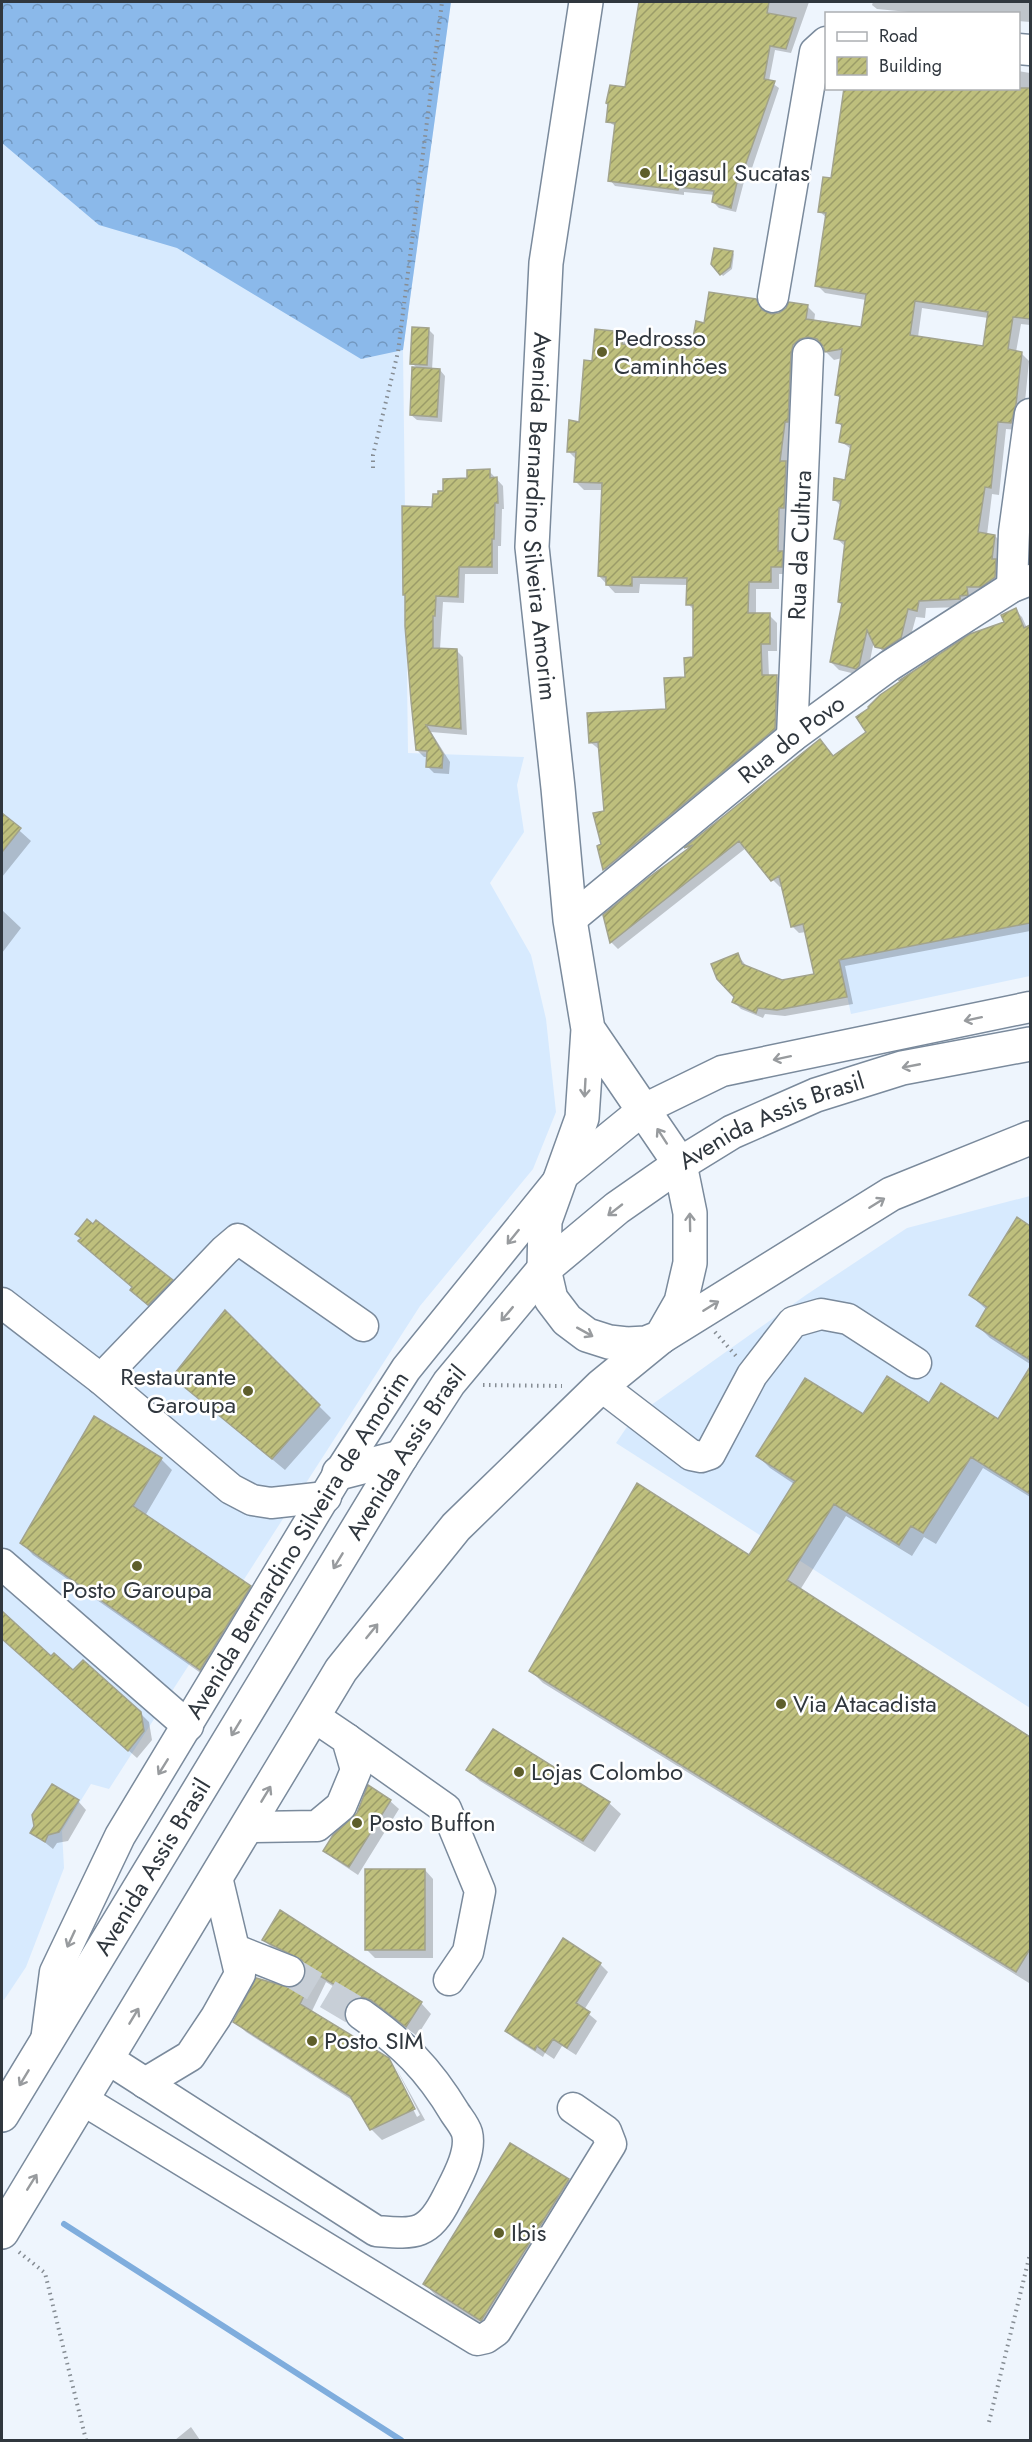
<svg xmlns="http://www.w3.org/2000/svg" width="1032" height="2442" font-family="Jost,sans-serif">
	<defs>
		<pattern id="forest-crowns" width="20" height="18" patternUnits="userSpaceOnUse" patternTransform="scale(1.5)"><rect width="20" height="18" fill="#8bb9ea"/><path d="M2 6a3 3 0 1 1 6 0M12 15a3 3 0 1 1 6 0" fill="none" stroke="#7297bf"/></pattern>
		<pattern id="building-hatch" width="6" height="6" patternUnits="userSpaceOnUse" patternTransform="scale(1.5)"><rect width="6" height="6" fill="#bebf7d"/><path d="M-1 1l2-2M0 6l6-6M5 7l2-2" fill="none" stroke="#9b9c68"/></pattern>
	</defs>
	<rect width="100%" height="100%" fill="#eef5fd"/>
	<path fill="#d7eafe" d="M2 2H451L403 350 408 753 524 757 517 785 524 832 490 883 531 955 546 1019 556 1112 533 1169 420 1306 109 1789 91 1784 62 1831 64 1868 26 1967 4 2000 2 1999Z
		M1030 686V976L851 1014 813 841 989 704Z
		M1030 1196V1708L616 1443 633 1418 806 1295 907 1228Z"/>
	<path fill="url(#forest-crowns)" d="M2 2H451L403 350 361 359 177 248 99 225 2 143Z"/>
	<path fill="#0003" fill-rule="evenodd" d="M645 2H809L791 53 775 50 769 81 779 88 751 171 747 170 736 212 719 208 713 202 715 195 684 192V195L615 186 610 180 616 127 608 121 626 89Z
		M873 2H1030V22L1018 21V14H929L877 9 872 5Z
		M1018 71 1030 73V325L1021 324 1016 352 1021 353 1029 361 1024 412 1019 430 1006 429 999 495 992 494 987 535 995 536 1003 544V585L968 607 926 608 925 618 916 617 908 646 885 654 874 641 867 675 864 676 839 670 831 662 843 605 839 602 846 547 836 538 842 507 834 499 846 482 852 450 841 441 843 428 838 422 841 399 837 395 842 358 834 360 826 352 825 346 817 344 789 574H779V589H756V615H769L777 623V651H768L769 677H777L785 685 783 737 612 877 605 869 599 847 603 845 605 812 600 750 590 742 668 710 687 678 694 659V610L688 604V585L640 584 639 593H615L599 576 603 490H584L576 482 577 460 568 451 581 423 593 362 622 334 630 342V346L693 350 706 324 756 300 770 316 807 306 815 314 814 322 862 329 866 300 825 293 817 285 827 218 819 211 832 180 1018 88ZM922 308 988 318 984 347 918 337Z
		M732 252 734 254 732 269 723 276 713 264Z
		M428 329 434 335 432 370H440L445 376 442 422 417 420 411 415 418 369 412 363Z
		M489 471 503 486 504 509H502L501 546H498V574H465L464 603 443 602 440 649 456 650 463 657 467 735 431 732 450 762 449 774 434 773 427 766 428 757H424L417 750 433 509 445 493Z
		M1015 610 1022 617 1027 628 1030 626V931L845 966 853 1004 785 1016 765 1014 763 1018 741 1009 734 1002 738 955 747 967 781 982 815 975 806 932 799 933 792 926 783 885 780 887 773 880 746 848 618 949 611 942 605 915 689 850 687 848 819 741 834 757 868 733 1005 622Z
		M2 815 31 841 2 877Z
		M2 910 21 928 2 953Z
		M1018 1219 1030 1227V1364L990 1338 978 1326 987 1310 970 1295Z
		M93 1226 179 1288 156 1312 139 1298Z
		M225 1313 331 1418 285 1470 186 1388Z
		M1030 1369V1497L983 1468 936 1544 924 1537 912 1556 846 1516 800 1590 1030 1738 1029 1983 543 1683 531 1671 749 1557 794 1484 770 1468 758 1456 863 1416 929 1405 998 1421Z
		M161 1459 172 1470 145 1516 250 1587 261 1598 212 1681 33 1555 22 1543Z
		M2 1613 51 1658 140 1713 149 1722 152 1740 137 1758 2 1638Z
		M468 1770 609 1803 621 1814 595 1852 480 1781Z
		M369 1788 390 1801 399 1809 358 1875 334 1859 325 1851 358 1814Z
		M78 1801 86 1810 68 1841 57 1843 53 1849 32 1832Z
		M425 1870 433 1879V1958H375L366 1949Z
		M264 1940 421 2003 431 2014 417 2036 383 2010 375 2007 369 2008 326 1982 311 2013 388 2059 417 2117 420 2115 395 2066 425 2120 382 2140 371 2129 355 2102 246 2032 235 2021 300 1986 306 1978 307 1966 274 1950Z
		M600 1964 608 1972 584 2010 597 2021 576 2055 562 2046 554 2059 545 2053 543 2057 515 2039 507 2031Z
		M511 2145 568 2180 585 2197 498 2336 441 2301 425 2284Z
		M191 2427 200 2440H175Z"/>
	<g fill="none" stroke-linecap="round" stroke-linejoin="round">
		<path stroke="#7faddd" stroke-width="6" d="M64 2224 401 2440"/>
	</g>
	<path fill="url(#building-hatch)" stroke="#a2a38c" stroke-width="1.5" fill-rule="evenodd" d="M639 2H769L767 13 796 18 786 49 770 46 764 79 775 81 745 166 741 165 731 208 712 202 714 191 679 187 678 190 608 181 615 123 606 122 608 104 606 103 610 85 625 87Z
		M844 88H1030V319L1013 317 1008 349 1022 352 1016 404 1011 423 998 422 991 488 985 487 978 532 995 535 992 559H996L995 577 981 587H967L968 595 960 596V599L919 601 917 611 908 609 901 638 884 649 875 647 867 630 859 666 856 669 830 662 842 603 838 602 845 541 834 539 841 501 833 500 834 478 845 480 851 445 839 442 842 424 836 423 840 396 835 395 842 349 825 352 823 346 817 339 808 337 800 339 793 345 791 353 788 422H785L780 461H786L784 508H779L778 551H783L782 567H771V582H749L748 613H770V644H761L762 675H777L775 729 603 870 597 846 601 844 593 813 604 811 598 742 589 743 587 713 666 709 664 678 685 677 684 658 693 657V605H686L687 578 632 577V586L606 585V577L598 576 602 483 574 482 576 452H567L569 420 579 422 584 360 592 361 595 329 623 332 622 344 691 349 696 321 704 323 709 292 756 299 762 310 771 314 779 313 786 308 789 302 808 305 806 319 861 327 866 294 815 286 826 213 818 212 823 177 831 178ZM915 301 988 312 983 346 910 335Z
		M714 248 733 251 730 267 720 275 711 264Z
		M412 327 429 328 427 365 410 364Z
		M412 367 440 369 437 417 410 415Z
		M490 469V478L497 477 498 503H495L494 539H492V567H459L458 597 436 596 435 616H433V648L457 649 461 729 426 725 443 754 442 768 426 767 427 751 416 750 411 701 405 626V595H403L402 506 432 507 433 494H438V491H443V479L467 478V470Z
		M1016 608 1024 628 1030 625V923L839 960 847 997 777 1010 758 1008 756 1013 732 1002 734 997 717 979 711 964 738 953 742 964 782 980 814 974 803 924 791 927 779 876 771 881 739 841 610 943 603 915 648 878 693 845 684 848 820 739 833 756 866 732 856 717 869 708 868 707 880 695 902 680H900L970 634 1004 622 1001 615Z
		M2 813 21 828 2 852Z
		M1017 1217 1030 1226V1360L976 1326 987 1307 969 1295Z
		M87 1219 93 1224 96 1220 173 1280 148 1305 130 1290 132 1287 78 1241 81 1238 75 1234Z
		M225 1310 320 1405 272 1459 172 1377Z
		M1030 1367V1494L971 1457 923 1533 911 1526 899 1545 834 1504 787 1580 1030 1737V1949L1016 1972 529 1671 637 1483 749 1555 795 1481 756 1456 805 1378 863 1414 887 1376 929 1403 941 1383 998 1419Z
		M94 1416 162 1458 133 1506 251 1586 200 1670 20 1543Z
		M2 1611 51 1656 54 1653 73 1670 83 1660 141 1712 144 1731 128 1751 2 1639Z
		M493 1729 610 1802 583 1841 466 1770Z
		M52 1784 79 1800 59 1832 48 1835 45 1842 30 1833 34 1826 32 1815Z
		M368 1785 391 1800 349 1867 323 1851 333 1835 357 1813Z
		M365 1869H425V1950H365Z
		M280 1910 422 2002 406 2027 371 2000 363 1997 357 1998 315 1973 300 2004 389 2058 415 2109 370 2130 350 2096 233 2022 256 1978 291 1988 299 1985 305 1978 306 1968 302 1960 262 1940Z
		M563 1938 601 1963 576 2003 590 2012 567 2048 553 2039 545 2052 537 2046 535 2050 505 2031Z
		M510 2143 569 2179 481 2321 423 2284Z"/>
	<g fill="none" stroke-linecap="round" stroke-linejoin="round">
		<path stroke="#c8cfd7" stroke-width="30" stroke-dasharray="30 15" stroke-linecap="butt" d="M289 1971 361 2014"/>
		<g stroke="#7a8a9c" stroke-width="33">
			<g id="minor">
				<path d="M1018 49 1030 50"/>
				<path d="M773 297 815 52 826 42"/>
				<path d="M1012 587 1014 532 1030 414"/>
				<path id="s1" d="M792 737 808 354"/>
				<path id="s2" d="M570 920 792 737 889 666 1012 587 1030 580"/>
				<path d="M2 1303 101 1379 231 1489 252 1500 271 1503 326 1497"/>
				<path d="M101 1379 225 1250 238 1239 363 1326"/>
				<path d="M601 1386 691 1455 701 1457 710 1454 752 1375 793 1322 821 1314 848 1319 916 1363"/>
				<path d="M2 1564 188 1726"/>
				<path d="M347 1739 446 1809 480 1891 468 1952 449 1980"/>
				<path d="M247 1827 317 1826 341 1806 356 1770 347 1739 313 1716"/>
				<path d="M236 1950 289 1971"/>
				<path id="s3" d="M46 2041 55 1972 120 1836 339 1473 406 1369 563 1175 644 1109 722 1071 1030 1007"/>
				<path d="M108 2059 376 2231C415 2234 428 2236 447 2198 456 2180 472 2153 467 2133 465 2126 459 2119 455 2113 428 2068 403 2044 361 2014"/>
				<path d="M145 2083 190 2056 216 2017 240 1974 217 1877"/>
				<path d="M83 2100 477 2340 486 2338 496 2331 611 2144 606 2131 573 2108"/>
			</g>
		</g>
		<g stroke="#7a8a9c" stroke-width="36">
			<g id="major">
				<path id="s4" d="M586 2 546 263 532 547 558 788 570 920 588 1029 582 1118 545 1221 544 1269 551 1299 567 1320 587 1335 609 1342 627 1344 646 1343 661 1337 681 1302 690 1263V1213L680 1164 588 1029"/>
				<path d="M339 1473 401 1457"/>
				<path id="s5" d="M2 2115 401 1457 449 1383 544 1269 617 1208 680 1164 732 1132 816 1095 902 1068 1030 1044"/>
				<path d="M2 2232 341 1670 456 1527 601 1386 661 1337 891 1194 1030 1138"/>
			</g>
		</g>
		<path stroke="#868d94" stroke-width="4" stroke-dasharray="1.5 4.5" stroke-linecap="butt" d="M373 468V455L398 352 442 2
			M715 1332 736 1356
			M483 1385 562 1386
			M19 2252 45 2273 86 2440
			M989 2422 1030 2254"/>
		<use href="#minor" stroke="#fff" stroke-width="30"/>
		<use href="#major" stroke="#fff" stroke-width="33"/>
	</g>
	<defs><path id="oneway-shaft" d="M-6 0H5M1.5-3L5.5 0L1.5 3" fill="none" stroke-width="1.6" stroke-linecap="round" stroke-linejoin="round" transform="scale(1.5)"/></defs>
	<g stroke="#989b9e">
		<use href="#oneway-shaft" transform="translate(973 1019) rotate(168)"/>
		<use href="#oneway-shaft" transform="translate(782 1058) rotate(168)"/>
		<use href="#oneway-shaft" transform="translate(911 1066) rotate(169)"/>
		<use href="#oneway-shaft" transform="translate(585 1088) rotate(93)"/>
		<use href="#oneway-shaft" transform="translate(662 1136) rotate(-123)"/>
		<use href="#oneway-shaft" transform="translate(877 1203) rotate(-32)"/>
		<use href="#oneway-shaft" transform="translate(615 1210) rotate(142)"/>
		<use href="#oneway-shaft" transform="translate(690 1222) rotate(-91)"/>
		<use href="#oneway-shaft" transform="translate(513 1237) rotate(129)"/>
		<use href="#oneway-shaft" transform="translate(711 1306) rotate(-32)"/>
		<use href="#oneway-shaft" transform="translate(507 1314) rotate(130)"/>
		<use href="#oneway-shaft" transform="translate(585 1332) rotate(29)"/>
		<use href="#oneway-shaft" transform="translate(338 1561) rotate(121)"/>
		<use href="#oneway-shaft" transform="translate(372 1631) rotate(-51)"/>
		<use href="#oneway-shaft" transform="translate(236 1728) rotate(121)"/>
		<use href="#oneway-shaft" transform="translate(163 1767) rotate(122)"/>
		<use href="#oneway-shaft" transform="translate(266 1794) rotate(-59)"/>
		<use href="#oneway-shaft" transform="translate(71 1939) rotate(115)"/>
		<use href="#oneway-shaft" transform="translate(134 2016) rotate(-59)"/>
		<use href="#oneway-shaft" transform="translate(24 2078) rotate(121)"/>
		<use href="#oneway-shaft" transform="translate(32 2182) rotate(-58)"/>
	</g>
	<g fill="#5e5e2b" stroke="#fff" stroke-width="2">
		<circle cx="645" cy="173" r="6"/>
		<circle cx="602" cy="352" r="6"/>
		<circle cx="248" cy="1391" r="6"/>
		<circle cx="137" cy="1566" r="6"/>
		<circle cx="781" cy="1704" r="6"/>
		<circle cx="519" cy="1772" r="6"/>
		<circle cx="357" cy="1823" r="6"/>
		<circle cx="312" cy="2041" r="6"/>
		<circle cx="499" cy="2233" r="6"/>
	</g>
	<g text-anchor="middle" stroke-width="5" stroke-linejoin="round" paint-order="stroke">
		<g font-size="24" fill="#30373e" stroke="#fff" text-anchor="start">
			<text x="657" y="181">Ligasul Sucatas</text>
			<text x="614" y="346">Pedrosso<tspan x="614" dy="28">Caminhões</tspan></text>
			<text x="236" y="1385" text-anchor="end">Restaurante<tspan x="236" dy="28">Garoupa</tspan></text>
			<text x="137" y="1598" text-anchor="middle">Posto Garoupa</text>
			<text x="793" y="1712">Via Atacadista</text>
			<text x="531" y="1780">Lojas Colombo</text>
			<text x="369" y="1831">Posto Buffon</text>
			<text x="324" y="2049">Posto SIM</text>
			<text x="511" y="2241">Ibis</text>
		</g>
		<g font-size="24" fill="#30373e" stroke="#fff">
			<text dy="8" stroke="none"><textPath href="#s4" startOffset="518">Avenida Bernardino Silveira Amorim</textPath></text>
			<text dy="8" stroke="none"><textPath href="#s1" startOffset="192">Rua da Cultura</textPath></text>
			<text dy="8" stroke="none"><textPath href="#s2" startOffset="286">Rua do Povo</textPath></text>
			<text dy="8" stroke="none"><textPath href="#s5" startOffset="1280">Avenida Assis Brasil</textPath></text>
			<text dy="8" stroke="none"><textPath href="#s5" startOffset="776">Avenida Assis Brasil</textPath></text>
			<text dy="8" stroke="none"><textPath href="#s3" startOffset="561">Avenida Bernardino Silveira de Amorim</textPath></text>
			<text dy="8" stroke="none"><textPath href="#s5" startOffset="290">Avenida Assis Brasil</textPath></text>
		</g>
	</g>
	<rect width="1032" height="2442" fill="none" stroke="#30373e" stroke-width="6"/>
	<rect x="825" y="12" width="195" height="78" fill="#ffffff" stroke="#acafb2" stroke-width="1.5"/>
	<rect x="837" y="32" width="30" height="9" fill="#ffffff" stroke="#acafb2" stroke-width="1.5"/>
	<text x="879" y="42" font-size="18" fill="#30373e">Road</text>
	<rect x="837" y="57" width="30" height="18" fill="url(#building-hatch)" stroke="#acafb2" stroke-width="1.5"/>
	<text x="879" y="72" font-size="18" fill="#30373e">Building</text>
</svg>
